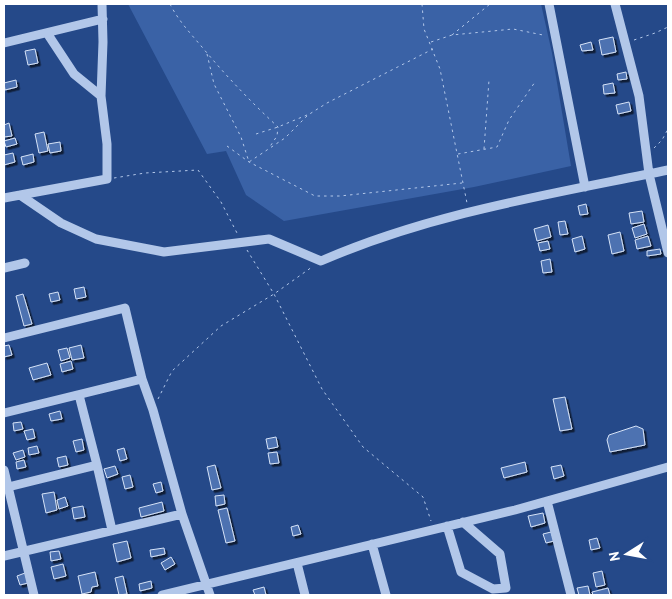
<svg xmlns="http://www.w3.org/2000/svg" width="672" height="599" font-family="'PT Sans',sans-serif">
	<defs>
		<filter id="shadow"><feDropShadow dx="2.5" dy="2.5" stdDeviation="0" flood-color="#0009"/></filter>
	</defs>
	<rect width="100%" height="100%" fill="#254989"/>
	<path fill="#3a62a6" d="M128 4H541L552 53 571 166 474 187 284 221 246 195 226 151 207 154Z"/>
	<path fill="#4e72b1" stroke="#d6e3f7" filter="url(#shadow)" d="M613 37 616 52 602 55 599 40Z
		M591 42 593 50 582 51 580 45Z
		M35 49 38 63 28 65 25 51Z
		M626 72 627 79 618 80 617 74Z
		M16 80 17 87 5 90 4 83Z
		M613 83 615 93 604 94 603 85Z
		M629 102 631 111 618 114 616 105Z
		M9 123 12 136 4 137V125Z
		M44 132 48 151 39 153 35 134Z
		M15 138 17 144 6 147 4 141Z
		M60 142 61 151 50 153 48 144Z
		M13 153 15 162 4 165V155Z
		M33 154 34 162 23 165 21 157Z
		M586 204 588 214 580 215 578 206Z
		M642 211 644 222 631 224 629 213Z
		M565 221 568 234 560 235 558 222Z
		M644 224 647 234 635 238 632 228Z
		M548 225 551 237 537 241 534 229Z
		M620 232 624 251 612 254 608 235Z
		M582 236 585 249 575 252 572 239Z
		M648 236 651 246 637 249 635 240Z
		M548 241 550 249 540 251 538 243Z
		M660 249 661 254 647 256V251Z
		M550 259 552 272 543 273 541 261Z
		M84 287 86 297 76 299 74 289Z
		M58 292 60 300 51 302 49 294Z
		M23 294 32 324 24 326 16 296Z
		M9 345 12 355 4 357V346Z
		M81 345 84 358 72 360 69 348Z
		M67 348 70 358 61 361 58 350Z
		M71 361 73 369 62 372 60 364Z
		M47 363 51 375 33 380 29 368Z
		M565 397 572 429 560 431 553 399Z
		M60 411 62 419 51 421 49 414Z
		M21 422 23 429 14 431 13 423Z
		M636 426 643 429 645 445 610 452 607 440 609 435Z
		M33 429 35 438 27 440 24 431Z
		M276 437 278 447 268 449 266 439Z
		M82 439 84 450 76 452 73 441Z
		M37 446 39 453 29 455 28 448Z
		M124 448 127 459 120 461 117 450Z
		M23 450 25 457 16 460 13 453Z
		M277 452 279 463 270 464 268 453Z
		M66 456 68 465 59 467 57 458Z
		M24 460 26 467 17 469 16 462Z
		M525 462 527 472 504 478 501 468Z
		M215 465 221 488 212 490 207 467Z
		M561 465 564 476 554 479 551 467Z
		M115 466 118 474 107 478 104 469Z
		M130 475 133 487 125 489 122 477Z
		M161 482 163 491 156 493 153 484Z
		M54 492 57 510 46 513 42 494Z
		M224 495 225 504 216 506 215 496Z
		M65 497 68 506 59 509 57 500Z
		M162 502 164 511 141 517 139 508Z
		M83 506 85 517 74 519 72 508Z
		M227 508 235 541 226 543 218 510Z
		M543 513 545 523 531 527 528 516Z
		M298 525 301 534 293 536 291 527Z
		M551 532 554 541 546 543 543 534Z
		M597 538 600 548 591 550 589 540Z
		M127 541 131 558 117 562 113 544Z
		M164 548 165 554 151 557 150 550Z
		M59 551 61 559 51 561 50 552Z
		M171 557 175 564 165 570 161 563Z
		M63 564 66 576 54 579 51 567Z
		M602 571 605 585 596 587 593 573Z
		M95 572 98 586 92 587 91 592 82 594 78 576Z
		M25 573 28 583 20 585 17 576Z
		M123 576 127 594 119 595 115 578Z
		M151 581 152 588 140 591 139 584Z
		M588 586 590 595H579L577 588Z
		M264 587 266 595H255L253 590Z
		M608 588 610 595H593L592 592Z"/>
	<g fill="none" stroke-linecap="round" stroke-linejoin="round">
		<path stroke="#b2c7e9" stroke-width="1" stroke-dasharray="2.5 4" stroke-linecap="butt" d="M170 4C178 20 190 33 202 47 226 76 251 102 278 127L277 136 269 148
			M422 4 424 29 440 69 467 203
			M452 35 490 4
			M634 40 655 33 668 27
			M431 42 452 35 513 29 543 35
			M207 54 214 84 241 137 249 162 285 138 308 115 327 103 433 49
			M256 134 278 127 307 115
			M227 146 249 162 315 196H340L462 183
			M654 148 662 140 668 129
			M484 149 489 80
			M458 154 497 147 509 120 535 82
			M114 178 145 173 198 170 221 202 238 235
			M247 250 274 294 322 389 363 447 423 497 431 521
			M158 399 172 371 221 326 274 294 312 267"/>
		<path stroke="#b2c7e9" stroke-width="9" d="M549 4 585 187
			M615 4 639 96 649 174 668 253
			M47 33 74 74 101 96
			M4 43 103 19
			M20 195 61 223 96 239 164 252 269 239 321 261C431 213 552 194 668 170
			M4 198 107 179V144L101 96 103 42 102 4
			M4 268 25 263
			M4 338 125 308 142 379 153 410 182 514 210 595
			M79 395 97 465
			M4 413 142 379
			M4 470 34 595
			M4 488 97 465 112 530
			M547 501 571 595
			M447 526 461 572 493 589 506 588 500 554 463 522
			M372 544 386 595
			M4 556 182 514
			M297 563 305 595
			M162 595 515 510 668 467"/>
	</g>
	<rect width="672" height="599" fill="none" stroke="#ffffff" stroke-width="10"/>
	<g transform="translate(627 554) rotate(259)" stroke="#254989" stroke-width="4" paint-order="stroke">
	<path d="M0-4L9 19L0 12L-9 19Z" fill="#ffffff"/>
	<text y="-8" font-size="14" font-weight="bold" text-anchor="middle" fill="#ffffff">N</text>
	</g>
</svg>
